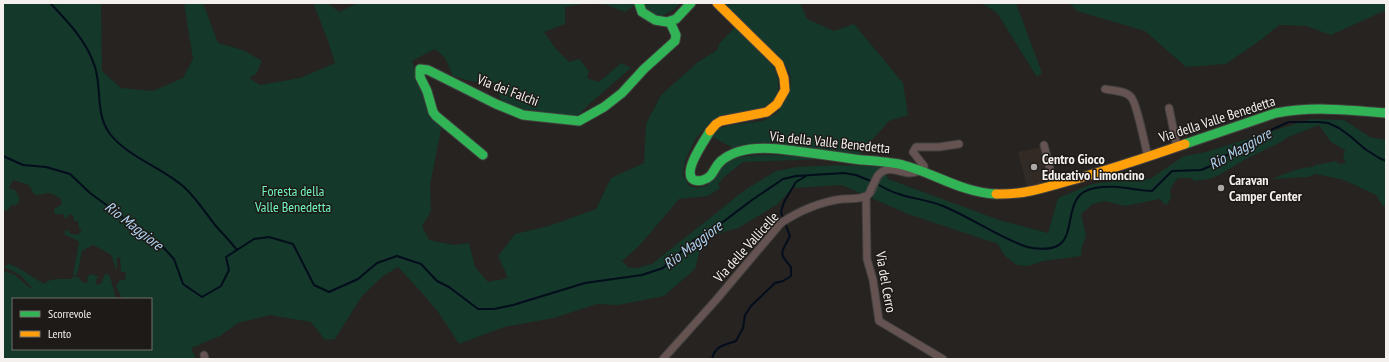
<svg xmlns="http://www.w3.org/2000/svg" width="1389" height="362" font-family="'PT Sans Narrow',sans-serif">
	<rect width="100%" height="100%" fill="#262321"/>
	<path fill="#322a24" d="M1041 147 1049 182 1027 187 1018 152Z"/>
	<path fill="#143829" d="M3 3H101L102 71 121 88 153 91 183 78 193 59 184 3H203L218 43 243 50 262 61 256 74 249 78 260 85 300 78 335 63 327 38 313 3H328L339 12 358 3H635V5L625 12 607 5 589 3 565 7V24L544 32 556 49 569 62 579 59 589 71 587 78 599 82 621 63 631 68 588 105 573 122 518 113 500 99 496 83C480 83 468 81 453 76L445 58 435 49 412 61 430 109 442 124 430 185 431 211 422 226 429 240 454 245 469 243 475 267 488 282 508 278 498 256 515 234 549 226 596 209 611 178 644 163 646 124 661 95 698 62 717 50 719 44 735 27 774 67 778 79V91L775 99 762 108 709 124 696 138 685 160 683 175 689 186 697 188 707 186C713 178 720 165 729 161 749 150 809 157 833 159L743 162 724 177 718 184 720 188 708 196 679 199 639 246 622 261 629 268H637L652 264 745 190 776 171 797 167 838 165 883 167 888 179 999 220 1048 233 1058 198 1092 184 1121 180 1150 179 1184 156 1206 152 1311 119 1344 120 1370 137 1386 140V206H1383L1376 195 1344 180 1316 174 1308 177 1272 179C1285 174 1299 167 1313 167L1315 165 1336 161 1339 164 1346 163 1343 158 1345 150 1331 142 1319 125 1286 138 1281 142 1246 159 1219 175 1209 179 1195 181 1190 178H1179L1176 180 1170 190 1171 197 1167 205 1163 203 1160 199 1125 206 1105 201 1093 204 1081 214 1086 235 1082 247 1081 256 1043 261 1028 266 1017 265 1004 255 998 244 908 214 842 185 792 188 778 204 738 228 703 238 695 269 664 296 618 305 597 304 554 318 504 327 459 344 439 313 424 295 398 267 382 277 362 296 335 339 325 340 311 322 270 315 238 323 220 336 191 348 196 359H3V271L15 275 31 289 32 288 20 275 4 267V266H6L9 264C23 269 32 278 45 284L47 281 57 279H72L73 276 78 277 82 282 88 283 87 277 92 274 99 277 95 280 97 285 101 284 105 274H108C112 279 114 292 116 299H13V349H151V299H122L116 286 120 280H125L126 272H121L120 257 117 258V268L116 269 111 255 101 249 93 245 82 251 78 271 76 275H73L79 243 77 240 65 235V231L67 230 71 234 78 235 82 230 79 229 78 222 74 220 73 215 69 214 67 218H65L63 214H55L54 209 62 204 61 199C57 197 53 193 48 193 41 194 43 196 34 194L29 185 13 180 9 188 15 190 19 197V202L16 205 10 206 9 209 3 212Z
		M641 3H680L673 10 662 16 650 13Z
		M720 3H800L807 19 834 31 854 24 903 83 908 115 889 121 859 155 771 146 733 148 713 137 712 131 730 125 763 121 777 113 790 92 791 77 786 66 780 58Z
		M982 3H1016L1042 73 1037 77 997 13Z
		M1069 3H1386V10L1331 35 1306 26 1279 25 1262 39 1226 64 1186 67 1145 31 1077 11Z"/>
	<g fill="none" stroke-linecap="round" stroke-linejoin="round">
		<path stroke="#030d1c" stroke-width="2" d="M50 3C68 22 87 41 95 67 102 89 95 114 110 134 129 158 162 167 184 187 196 198 205 212 215 225 222 233 230 241 237 250
			M3 156 23 165 46 167 70 174 90 193 112 209 137 230 162 246 174 259 183 284 202 297 221 286 229 270 226 257 254 239 269 237 293 244 314 285 329 292 358 279 377 263 397 256 421 264 437 281 449 287 478 309H494L513 305 585 283 642 275 663 268 694 240 711 231 752 200 783 179 796 176 844 173 856 175 873 182
			M877 184C884 188 891 192 899 194 913 199 929 200 943 206 972 218 998 237 1027 247 1035 249 1049 250 1057 246 1078 236 1061 193 1095 188 1114 184 1133 190 1152 191L1172 171 1201 170 1213 165 1241 145 1273 129 1289 122H1319L1328 123 1339 128 1350 136 1365 149 1379 158 1386 161
			M783 219 781 212 784 202 796 182 806 176
			M712 359C715 346 724 345 736 341L743 328 745 315 751 306 775 283 783 281 791 276V267C777 251 782 253 790 236L785 223"/>
		<g stroke="#42403f" stroke-width="9">
			<path id="street" d="M1105 89C1113 91 1125 90 1131 97 1137 103 1145 146 1148 157
				M1169 108 1177 147
				M1044 145 1054 185
				M923 172 924 166 913 152 916 147H939L959 144
				M866 196 867 259 873 280 879 321 943 359
				M204 355 205 359
				M663 359 716 300 781 223C799 211 820 202 842 199 850 198 858 200 866 196 876 192 873 173 886 170 895 168 902 173 910 173 913 173 916 172 919 171"/>
		</g>
		<g stroke="#42403f" stroke-width="11">
			<path id="fast" d="M639 3 642 12 655 20 667 22 676 19 691 3
				M710 131C705 140 681 173 694 180 697 181 700 181 703 180 714 177 713 168 721 161 736 148 760 147 779 149 806 152 834 156 861 160 875 161 890 162 903 165 934 173 963 193 996 194
				M1185 144 1276 113C1313 106 1349 110 1386 113
				M483 155 436 116 433 112 427 91 420 77V69L428 70 496 104 523 115 579 121 604 107 622 93 644 69 675 41 676 35 670 22"/>
		</g>
		<g stroke="#42403f" stroke-width="11">
			<path id="slow" d="M710 131 716 124 721 121 767 112 777 104 785 90 784 78 779 64 717 3
				M996 194C1020 195 1041 189 1065 182 1105 171 1145 158 1185 144"/>
		</g>
		<use href="#street" stroke="#645350" stroke-width="7"/>
		<use href="#fast" stroke="#30b455" stroke-width="9"/>
		<use href="#slow" stroke="#ff9f0a" stroke-width="9"/>
		<g stroke="#42403f" stroke-width="9" stroke-linecap="butt">
			<path id="street-bridge" d="M870 191 878 175"/>
		</g>
		<use href="#street-bridge" stroke="#645350" stroke-width="7"/>
	</g>
	<g fill="#aba8a6" stroke="#1d1a17" stroke-width="1.5">
		<circle cx="1034" cy="167" r="4"/>
		<circle cx="1221" cy="188" r="4"/>
	</g>
	<g text-anchor="middle" stroke-width="3" stroke-linejoin="round" paint-order="stroke">
		<g font-size="14" fill="#f3f0ee" stroke="#1d1a17">
			<text transform="translate(508 90) rotate(21)" y="5">Via dei Falchi</text>
			<text transform="translate(1217 119) rotate(-18)" y="5">Via della Valle Benedetta</text>
			<text transform="translate(830 142) rotate(6)" y="5">Via della Valle Benedetta</text>
			<text transform="translate(746 247) rotate(-48)" y="5">Via delle Vallicelle</text>
			<text transform="translate(886 282) rotate(80)" y="5">Via del Cerro</text>
		</g>
		<g font-size="14" font-weight="bold" fill="#f3f0ee" stroke="#1d1a17" text-anchor="start">
			<text x="1042" y="164">Centro Gioco<tspan x="1042" dy="16">Educativo Limoncino</tspan></text>
			<text x="1229" y="185">Caravan<tspan x="1229" dy="16">Camper Center</tspan></text>
		</g>
		<g font-size="14" fill="#71f7bf" stroke="#1d1a17">
			<text x="293" y="196">Foresta della<tspan x="293" dy="16">Valle Benedetta</tspan></text>
		</g>
		<g font-size="15" font-style="italic" fill="#afd4f2" stroke="#1d1a17">
			<text transform="translate(1240 149) rotate(-29)" y="5">Rio Maggiore</text>
			<text transform="translate(134 226) rotate(38)" y="5">Rio Maggiore</text>
			<text transform="translate(693 245) rotate(-37)" y="5">Rio Maggiore</text>
		</g>
	</g>
	<rect width="1389" height="362" fill="none" stroke="#f3f0ee" stroke-width="8"/>
	<rect x="12" y="298" width="140" height="52" fill="#1d1a17" stroke="#73706d"/>
	<rect x="20" y="311" width="20" height="6" fill="#30b455" stroke="#73706d"/>
	<text x="48" y="318" font-size="12" fill="#f3f0ee">Scorrevole</text>
	<rect x="20" y="331" width="20" height="6" fill="#ff9f0a" stroke="#73706d"/>
	<text x="48" y="338" font-size="12" fill="#f3f0ee">Lento</text>
</svg>
